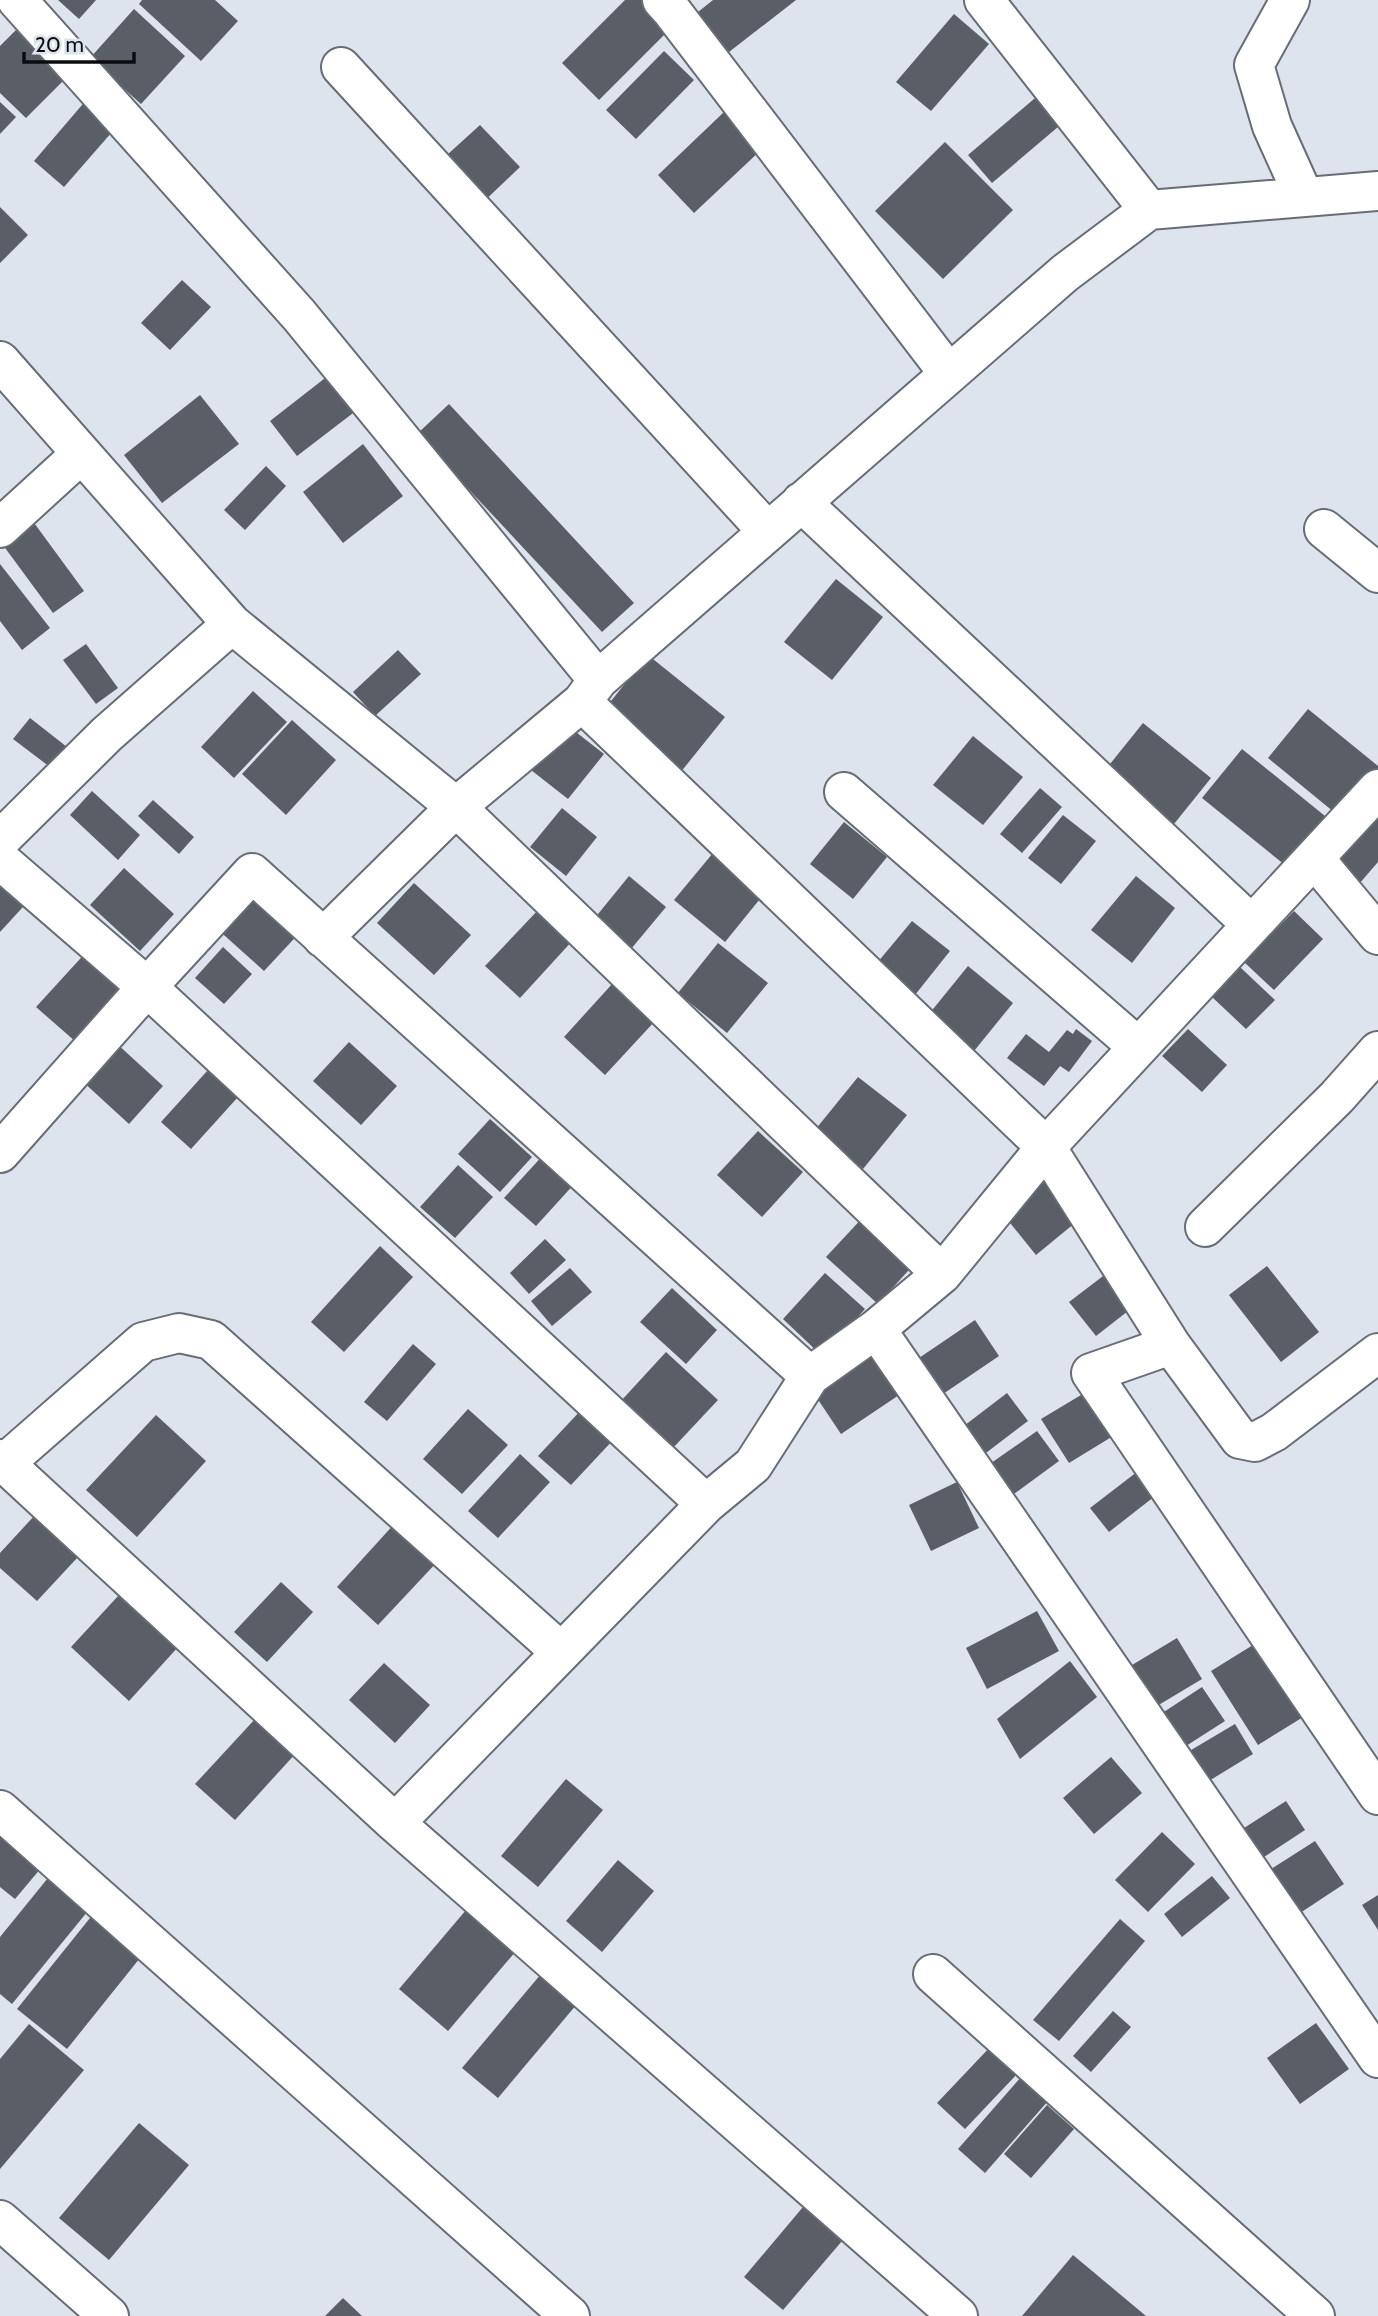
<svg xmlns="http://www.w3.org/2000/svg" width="1378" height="2316" font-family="Cabin,sans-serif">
	<rect width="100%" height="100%" fill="#dde4ed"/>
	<path fill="#595e67" d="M58 0H96L79 19Z
		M142 0H215L238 21 201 61 139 4Z
		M625 0H641L670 29 599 100 562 63Z
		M713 0H796L729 52 698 12Z
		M134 9 185 56 141 104 90 58Z
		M954 14 989 44 931 111 896 82Z
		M16 30 66 78 26 118 0 93V46Z
		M664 51 694 80 636 139 606 110Z
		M1041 93 1065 121 992 183 968 155Z
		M88 98 119 124 64 187 34 161Z
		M0 102 16 117 0 134Z
		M724 112 761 150 694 213 658 175Z
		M480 125 520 167 477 208 436 165Z
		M945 142 1013 210 943 279 875 211Z
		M0 207 28 235 0 263Z
		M182 280 211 307 170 350 141 323Z
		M329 375 357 410 297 456 270 421Z
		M200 395 239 444 162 503 124 455Z
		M449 404 634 603 602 632 417 434Z
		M363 444 403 496 343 543 303 492Z
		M266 466 286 486 245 530 224 510Z
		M29 516 84 591 53 613 0 541Z
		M0 564 50 628 22 650 0 621Z
		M836 579 883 617 832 680 784 642Z
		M86 644 118 688 96 704 63 660Z
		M398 650 421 674 375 716 353 692Z
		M648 655 725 717 680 773 603 711Z
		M253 691 287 722 234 778 201 747Z
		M1308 709 1378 766V770L1340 817 1268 758Z
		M30 718 67 747 50 767 13 739Z
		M292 720 336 760 286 815 242 774Z
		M1143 723 1211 778 1174 824 1106 769Z
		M567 725 604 754 568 799 531 770Z
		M973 736 1023 777 983 825 933 785Z
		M1242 749 1325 816 1285 865 1202 798Z
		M1040 788 1062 807 1022 853 1000 834Z
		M92 791 140 835 118 860 70 815Z
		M153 800 194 837 179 854 138 816Z
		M1378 806V862L1359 884 1331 859Z
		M562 808 597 837 566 876 530 847Z
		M1063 815 1096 841 1061 884 1028 858Z
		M844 822 887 857 853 899 810 864Z
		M713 853 764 894 725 942 674 900Z
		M124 868 174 914 140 951 90 905Z
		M0 875 33 896 0 932Z
		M629 876 666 907 631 949 594 919Z
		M1136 876 1175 908 1132 963 1091 930Z
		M255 883 304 928 264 971 215 927Z
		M414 883 471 935 434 975 377 923Z
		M540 908 574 939 520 998 485 966Z
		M1294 911 1323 939 1274 990 1244 962Z
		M912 921 950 951 911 1000 872 969Z
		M718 943 768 983 727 1033 678 993Z
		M223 947 252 974 224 1004 195 978Z
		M90 948 129 985 76 1042 36 1007Z
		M968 966 1013 1003 970 1056 925 1019Z
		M1240 967 1275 1000 1246 1029 1212 997Z
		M613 983 655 1021 605 1075 564 1037Z
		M1076 1029 1092 1041 1069 1072 1060 1066 1044 1086 1007 1058 1026 1034 1049 1052 1067 1030 1073 1034Z
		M1188 1029 1227 1065 1202 1092 1162 1056Z
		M115 1042 163 1086 129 1124 81 1080Z
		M349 1042 397 1086 361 1125 313 1081Z
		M208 1070 238 1097 191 1149 161 1122Z
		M858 1077 907 1115 863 1169 815 1130Z
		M490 1119 532 1157 500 1192 458 1154Z
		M758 1131 803 1172 762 1217 717 1175Z
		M546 1152 577 1181 536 1226 504 1198Z
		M458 1165 493 1197 455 1238 420 1207Z
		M1047 1177 1081 1218 1036 1255 1003 1214Z
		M866 1214 917 1261 878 1304 826 1257Z
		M545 1239 566 1260 529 1294 510 1273Z
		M380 1246 413 1277 344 1352 311 1322Z
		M1267 1266 1319 1332 1281 1362 1229 1295Z
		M570 1268 592 1292 552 1326 531 1301Z
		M1111 1270 1137 1304 1096 1336 1069 1302Z
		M825 1273 865 1309 822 1356 783 1319Z
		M672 1288 717 1330 686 1364 640 1322Z
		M975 1320 999 1356 943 1394 919 1358Z
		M413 1344 436 1364 387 1421 364 1402Z
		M666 1352 718 1400 672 1449 620 1402Z
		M879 1352 905 1391 841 1434 815 1395Z
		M1091 1389 1118 1433 1069 1463 1041 1419Z
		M1007 1393 1028 1421 978 1459 956 1432Z
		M468 1409 508 1445 462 1494 423 1459Z
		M582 1409 614 1439 571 1485 538 1456Z
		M156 1415 206 1461 137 1537 86 1490Z
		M1037 1431 1059 1461 1007 1499 984 1468Z
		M520 1454 550 1482 498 1538 468 1511Z
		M1146 1465 1164 1489 1109 1532 1090 1508Z
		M957 1482 979 1528 931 1551 909 1505Z
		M47 1502 91 1543 37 1601 0 1568V1553Z
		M396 1522 438 1561 378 1625 337 1587Z
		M131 1582 189 1635 129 1701 71 1647Z
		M281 1582 313 1612 267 1662 234 1632Z
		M1037 1611 1059 1651 987 1689 966 1648Z
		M1177 1638 1202 1679 1147 1712 1122 1671Z
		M1261 1640 1308 1714 1258 1745 1211 1671Z
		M1070 1661 1097 1697 1020 1759 997 1719Z
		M384 1663 430 1705 395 1743 349 1700Z
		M1202 1687 1225 1721 1172 1755 1150 1721Z
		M267 1706 307 1741 235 1820 195 1784Z
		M1235 1724 1253 1754 1199 1787 1181 1756Z
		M1111 1757 1142 1793 1094 1834 1063 1798Z
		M566 1779 603 1810 538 1887 501 1856Z
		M1286 1801 1305 1830 1261 1859 1241 1830Z
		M0 1824 47 1861 15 1899 0 1887Z
		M1162 1832 1195 1864 1148 1912 1115 1880Z
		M1315 1841 1344 1884 1294 1917 1265 1873Z
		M618 1860 654 1891 602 1952 566 1921Z
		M52 1873 92 1906 12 2004 0 1994V1937Z
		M1212 1876 1230 1898 1182 1937 1164 1914Z
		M1378 1895V1930L1362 1905Z
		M472 1903 522 1944 448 2031 399 1989Z
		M98 1908 148 1948 67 2049 17 2009Z
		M1120 1919 1145 1941 1059 2041 1033 2020Z
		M541 1974 577 2004 498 2098 462 2068Z
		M1113 2011 1131 2027 1091 2072 1073 2056Z
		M1316 2023 1349 2069 1300 2104 1267 2058Z
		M29 2024 84 2070 0 2169V2059Z
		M992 2045 1020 2071 965 2129 937 2103Z
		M1021 2077 1048 2101 985 2173 958 2149Z
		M1047 2105 1074 2129 1031 2178 1004 2154Z
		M139 2123 189 2165 109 2260 59 2218Z
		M808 2201 848 2234 783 2310 744 2277Z
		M1073 2255 1146 2316H1022Z
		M343 2298 362 2316H325Z"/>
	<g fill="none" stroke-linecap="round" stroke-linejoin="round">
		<g stroke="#676c75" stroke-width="42">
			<path id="minor" d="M17 0 299 315 598 680
				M662 0 671 10 949 374
				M984 0 1149 210
				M1290 0 1254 65 1272 126 1304 197
				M341 67 768 532
				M0 361 232 624 456 807 942 1274
				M801 502 1252 925
				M0 528 81 454
				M1324 529 1378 573
				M582 702 1046 1147 1171 1345 1091 1373 1378 1795
				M844 792 1138 1047
				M0 840 107 734 232 624
				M1314 858 1378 935
				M0 860 147 987 706 1504
				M323 938 456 807 582 702 598 680 1065 273 1149 210 1378 191
				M0 1153 147 987 252 873 810 1376
				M1205 1227 1337 1097 1378 1051
				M876 1329 1378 2058
				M1171 1345 1240 1439 1255 1442 1274 1432 1378 1353
				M0 1459 395 1823 958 2316
				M5 1463 143 1342 179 1333 211 1340 561 1652
				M0 1810 570 2316
				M395 1823 706 1504 753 1465 810 1376 876 1329 942 1274 1046 1147 1378 789
				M933 1974 1315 2316
				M0 2220 109 2316"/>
		</g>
		<use href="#minor" stroke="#fff" stroke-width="38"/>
	</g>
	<path d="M24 52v10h110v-10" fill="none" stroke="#0a0c0f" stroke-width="3.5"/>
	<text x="35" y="52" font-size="21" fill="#0a0c0f" stroke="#dde4ed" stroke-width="5" paint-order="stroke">20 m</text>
</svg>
